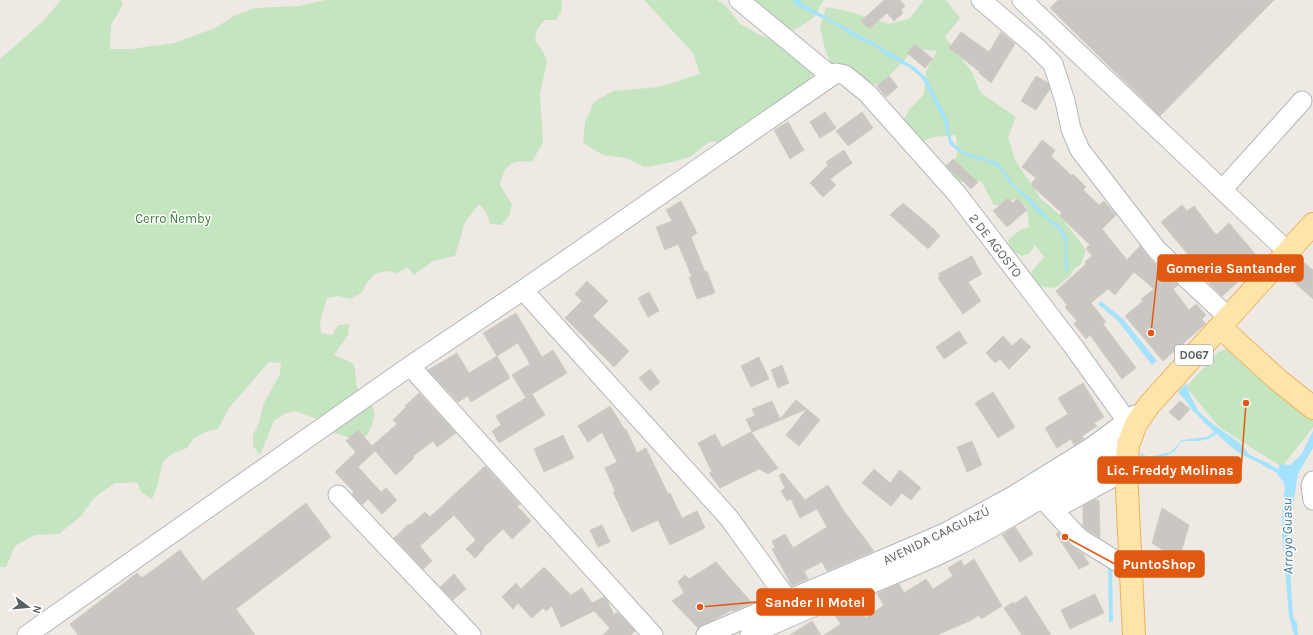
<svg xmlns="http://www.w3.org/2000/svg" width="1313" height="635" font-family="Karla,sans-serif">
	<rect width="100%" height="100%" fill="#eeeae3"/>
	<path fill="#c5e5c0" d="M61 0H121L123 5 111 25 110 49H131L174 43 215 28 234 16 255 8 299 6 326 0H561L562 10 556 20H545L537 29 535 41 542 50 547 60 540 95 543 142 532 162C512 159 504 165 500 185L512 205 509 216 501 225 490 224 486 212 479 204 465 222 455 256 433 261 414 275 407 267 397 273 387 271 375 274 367 283 361 293 350 299 339 296 327 298 320 322 321 333 332 335 338 325 349 324 348 335 334 355 354 364 357 387 362 398 371 403 375 414 372 425 367 435 357 440 335 433 317 419 295 411 284 414 274 421 260 455 253 446V435L258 425 264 403 280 374 281 363 269 362 229 408 218 429 206 432 194 438 187 448 174 453 163 461 157 487 152 499 141 492 137 482 126 483H115L95 497 81 516 59 534 35 535 15 546 6 567H0V59L43 21Z
		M644 0H717L725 5 740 24 760 35 781 42 814 73 792 99 732 142H709L690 157 668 163 645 167 625 158 603 155 583 143 585 122 594 102 613 91 659 87 700 74 693 53Z
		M745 0H824L813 18 793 31 751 8Z
		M924 0H946L960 18 945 37 972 72 981 93 1016 117 1008 137 1015 160 1041 199 1059 214 1086 250 1081 264 1074 269 1070 276 1055 288 1039 286 1031 272 1044 257 1035 245 1030 253 1022 256 1011 250 1008 240 1020 230 1029 227 1027 208 1017 199 1000 205H994L981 181 958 182 939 170 957 157 956 135 933 137 912 147 897 131 909 110 924 94 926 71 937 51 914 49 881 85 857 81 834 71 825 49 820 28 826 7 847 11 889 24 910 18Z
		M1226 349 1231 350 1313 419V427L1282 467 1219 427 1186 387 1218 352Z"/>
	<path fill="#a4e2fd" d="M791 0H799L803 4 881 47 916 68 926 78 948 120 951 139 956 146 966 153 979 157 985 158 999 163 1015 186 1030 198 1049 219 1059 225 1067 236V257L1069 269 1065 270V243L1063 237 1059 230 1035 210 1028 200 1011 185 999 167 986 161 979 160 964 155 950 145 943 118 939 112 922 78 910 68 884 54 879 49 849 34 833 23 799 7Z
		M1101 301 1123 319 1157 361 1152 365 1118 321 1098 304Z
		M1186 383 1190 395 1199 412 1214 425 1241 444 1250 455 1270 464 1269 468 1239 453 1229 445 1217 434 1208 439 1199 441H1184L1180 443 1175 451 1166 456 1143 460 1140 455 1141 453 1148 457 1171 452 1182 440 1207 437 1214 432 1192 410 1186 401 1178 392Z
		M1313 431V448L1298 473 1288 537 1293 617 1297 623 1298 635H1294L1289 616 1282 534 1283 498 1285 489 1284 483 1277 474 1280 464 1290 465 1301 455Z
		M1108 565H1112L1113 621 1109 623Z"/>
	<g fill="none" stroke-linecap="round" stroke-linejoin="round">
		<path stroke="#a4e2fd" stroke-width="4" d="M1264 464 1282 473"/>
	</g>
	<path fill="#cac7c2" stroke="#d2cbc2" d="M884 0H900L905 6 901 10 903 13 894 21 887 13 869 29 861 21Z
		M1058 0H1274L1160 116 1050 8Z
		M961 32 989 52 1001 32 1015 44 991 83 979 73 980 72 949 48Z
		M915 44 933 59 925 68 907 53Z
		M889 76 898 87 886 97 877 86Z
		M1036 76 1048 83 1050 89 1036 110 1021 101Z
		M825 112 836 128 820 138 810 122Z
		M862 112 873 128 848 146 836 131Z
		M788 122 804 150 790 159 774 130Z
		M1042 140 1055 150 1051 156 1072 176 1073 174 1086 187 1083 190 1099 205 1104 201 1116 215 1102 229 1127 260 1140 246 1149 258 1178 285 1173 289 1189 310 1196 304 1206 315 1202 319 1206 324 1203 326 1163 361 1125 316 1143 301 1141 299 1154 289 1134 272 1115 295 1108 289 1091 303 1106 322 1103 324 1136 368 1122 379 1090 335 1086 339 1074 324 1077 321 1065 307 1067 305 1056 291 1086 264 1085 262 1092 256 1086 248 1090 245 1060 216 1062 213 1032 186 1031 184 1036 178 1022 167Z
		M844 150 852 163 830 179 836 185 823 197 810 183 828 165 826 162Z
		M953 159 978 182 971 189 947 166Z
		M1008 198 1012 203 1018 199 1027 210 1007 227 993 211Z
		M681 201 697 233 691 237 705 272 707 271 715 293 697 299 689 277H692L678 244 665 250 656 227 672 221 666 210Z
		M903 203 935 230 940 236 928 249 890 215Z
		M1182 205 1187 211 1194 206 1216 235 1229 223 1256 255 1241 268 1246 275 1222 296 1199 273 1201 270 1161 222Z
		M972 256 982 274 968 282 981 301 963 314 938 278 940 276 938 274Z
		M1301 260 1313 270V299L1293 281 1298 275 1293 270Z
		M587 281 608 301 593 316 629 351 614 367 565 318 582 301 575 294Z
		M649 292 659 311 648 317 638 298Z
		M516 313 542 357 553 350 567 373 532 394 545 415 499 443 492 431 501 425 496 416 526 398 512 375 530 364 518 343 497 356 483 333Z
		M959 331 967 343 944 359 936 347Z
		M1003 336 1012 346 1021 338 1031 347 1009 369 1000 359 995 363 986 353Z
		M457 353 469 373 497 356 510 378 471 402 468 396 458 402 428 370Z
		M759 357 769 379 751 387 741 366Z
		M782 365 789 383 778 388 771 370Z
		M650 369 660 382 650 391 639 378Z
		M1083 383 1104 417 1094 423 1097 426 1082 436 1084 439 1074 445 1071 439 1057 448 1045 428 1068 414 1058 398Z
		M993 392 1015 427 998 438 975 403Z
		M419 393 456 433 437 447 433 441 413 456 414 458 396 475 375 451 358 467 381 492 386 488 397 500 382 514 368 499 362 505 352 494 354 492 335 472 356 452 346 441 358 430 372 446 397 424 393 420 406 407 405 406Z
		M796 400 807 409 752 432 746 419 755 416 752 409 772 401 780 419Z
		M1180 401 1190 409 1179 421 1169 412Z
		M610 406 625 430 626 429 637 453 646 448 668 494 670 493 682 518 697 511 705 528 670 545 658 520 632 532 613 492 615 491 605 468 617 462 602 432 588 442 578 426Z
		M807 409 820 420 799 446 786 435Z
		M751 432 778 468 768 474 759 469 720 488 709 473 712 472 698 443 715 434 722 447Z
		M563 435 574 458 544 472 534 449Z
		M972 441 982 465 967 472 957 447Z
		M485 466 520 504 517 506 531 521 512 539 503 529 483 548 484 549 475 558 466 549 476 540 454 515 420 546 432 561 423 569 394 538 409 524 410 525 425 512 430 517Z
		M874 469 890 483 900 470 921 488 911 500 902 493 891 506 862 483Z
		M783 473 805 500 828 485 844 511 874 551 827 571 822 562 804 571 808 579 792 586 772 549 775 548 772 541 785 534 793 548 827 527 817 509 800 518 791 499 787 501 781 491 785 488 779 475Z
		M1094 500H1099L1100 538 1086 529 1083 526V506Z
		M306 503 331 537 236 609 255 635H78L70 624 137 573 142 578 180 550 203 581Z
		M1162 508 1189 525 1179 560 1152 543Z
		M602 525 610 542 598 547 590 530Z
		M1015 527 1033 554 1020 562 1002 535Z
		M1058 532 1071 546 1083 554 1089 564 1079 569 1056 534Z
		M974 559 1002 606 981 619 979 615 972 620 937 635H824L841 624 835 616 856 603 866 618 884 605 877 594 884 590 899 584 904 593 926 579 933 589 953 576 948 568 961 560 964 566Z
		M716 562 752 603 733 611 732 610 698 628 672 601 684 593 678 582 685 575 689 579Z
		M544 567 571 595 582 588 592 603 604 597 608 602 614 615 617 612 635 631 631 635H603L610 628 594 611 561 627 552 606 546 611 543 608 532 618 518 603 513 609 502 597 516 583 521 589Z
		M454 574 466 589 453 600 440 587Z
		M1095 594 1104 613 1070 629 1061 610Z
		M1026 596 1051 635H1022L1004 608 1013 602 1014 604Z
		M812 621 821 635H790Z"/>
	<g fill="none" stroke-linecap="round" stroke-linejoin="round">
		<g stroke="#b4b7ba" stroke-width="21">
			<path id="minor" d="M739 0 831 76
				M981 0 1035 46 1053 64 1065 101 1071 129 1080 150 1157 250 1228 317
				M1022 0 1288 252
				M1222 190 1302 101
				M523 290 729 518 788 600 793 611
				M410 366 653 635
				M1313 481 1311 486 1313 500
				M338 495 471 635
				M1042 498 1079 538 1131 570
				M1053 510 1126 470
				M27 635 410 366 523 290 836 73 845 75 867 93 957 194 1073 346 1127 421 1128 445C1070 480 1012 519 951 549 885 581 815 603 750 635
				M706 635 945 533 1013 496 1092 447 1135 415"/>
		</g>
		<g stroke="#eeb15c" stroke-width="24">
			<path id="major" d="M1220 327 1277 379 1313 408
				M1134 635 1126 470 1128 445 1136 424 1149 405 1313 224"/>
		</g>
		<use href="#minor" stroke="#fff" stroke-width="19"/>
		<use href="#major" stroke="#fde4a9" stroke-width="22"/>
	</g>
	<g text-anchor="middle" stroke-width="3" stroke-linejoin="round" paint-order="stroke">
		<rect fill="#fff" stroke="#8c9092" stroke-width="1" x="1175" y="345" width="38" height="20" rx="3"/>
		<g font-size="12" font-weight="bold" fill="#5b6063">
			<text x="1194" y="359">D067</text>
		</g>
		<g font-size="13" fill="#3d8036" stroke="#fff">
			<text x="173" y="223">Cerro Ñemby</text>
		</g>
		<g font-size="13" fill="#5b6063" stroke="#fff">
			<text transform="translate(996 245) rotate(52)" y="5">2 DE AGOSTO</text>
			<text transform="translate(936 535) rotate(-26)" y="5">AVENIDA CAAGUAZÚ</text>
		</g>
		<g font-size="14" font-style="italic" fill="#3c789d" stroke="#fff">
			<text transform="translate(1287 536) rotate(-91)" y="5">Arroyo Guasu</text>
		</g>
	</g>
	<path fill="none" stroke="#e15910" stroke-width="1.5" d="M1151 333L1158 268M1246 403L1241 470M1065 537L1115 564M700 607L757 602"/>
	<g fill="#e15910" stroke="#fff" stroke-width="1.5">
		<circle cx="1151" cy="333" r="4"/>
		<circle cx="1246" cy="403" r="4"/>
		<circle cx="1065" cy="537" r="4"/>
		<circle cx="700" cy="607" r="4"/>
	</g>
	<g fill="#e15910" stroke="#e15910" stroke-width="1.5">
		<rect x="1158" y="255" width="145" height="26" rx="4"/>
		<rect x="1098" y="457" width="143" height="26" rx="4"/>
		<rect x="1115" y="551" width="89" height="26" rx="4"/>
		<rect x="757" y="589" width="117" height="26" rx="4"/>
	</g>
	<g font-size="14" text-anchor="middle" font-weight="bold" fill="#fff">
		<text x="1231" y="273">Gomeria Santander</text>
		<text x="1170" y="475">Lic. Freddy Molinas</text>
		<text x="1159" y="569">PuntoShop</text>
		<text x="815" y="607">Sander II Motel</text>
	</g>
	<g transform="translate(28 607) rotate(106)" stroke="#ffffff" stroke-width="3" paint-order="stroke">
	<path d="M0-3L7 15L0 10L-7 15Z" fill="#5b6063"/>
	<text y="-6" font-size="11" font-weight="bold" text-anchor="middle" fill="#5b6063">N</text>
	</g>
</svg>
